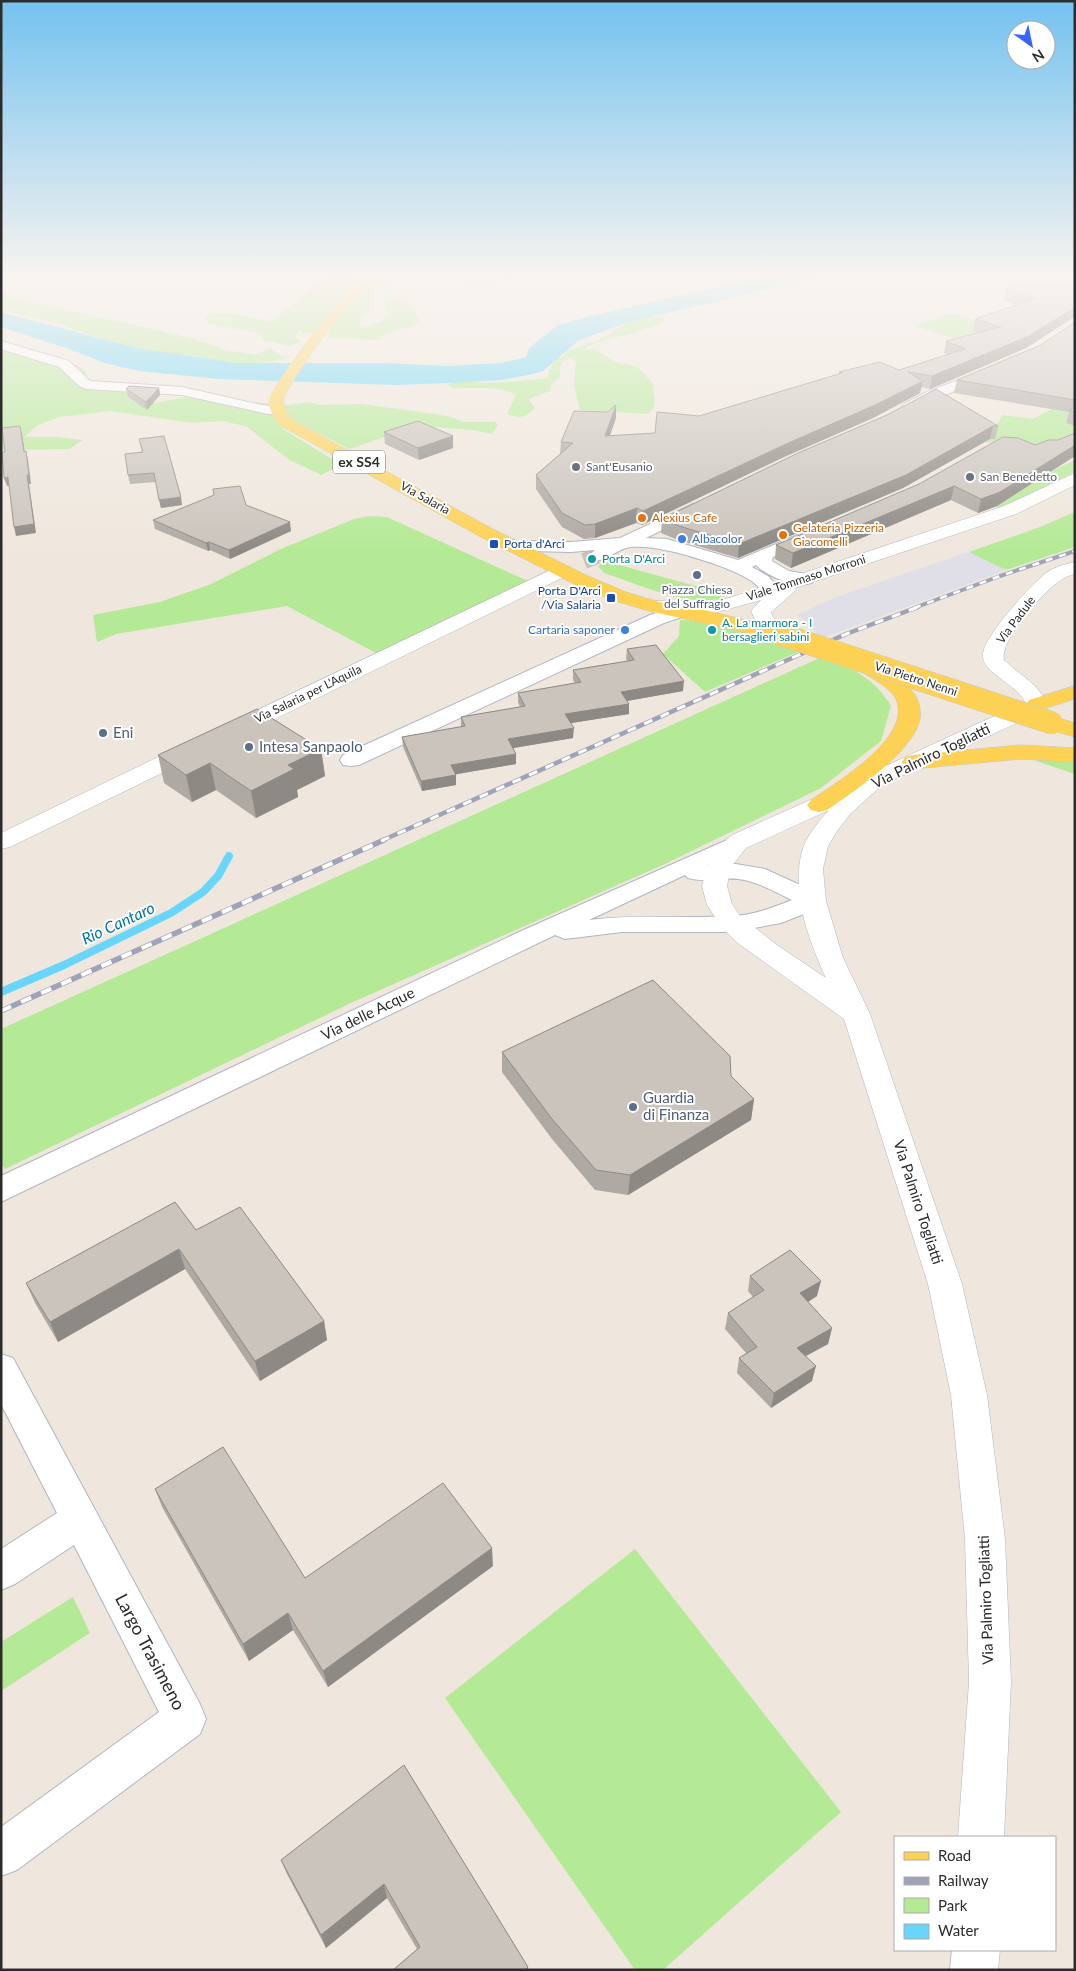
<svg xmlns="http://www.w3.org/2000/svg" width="1076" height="1971" font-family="Lato,sans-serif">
	<rect width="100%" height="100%" fill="#efe7dd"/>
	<path fill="#e0dee7" d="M969 552 1006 570 822 638 797 615 836 597Z"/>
	<path fill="#b4ea95" d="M328 276H360L349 293 317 332 303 333 300 331 294 336 301 342 289 346 262 340 261 333 209 324 205 316C220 308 256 318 272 322L316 284Z
		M511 276H570L474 283 451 282Z
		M366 288H374L370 307 362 316 359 325 365 327 381 322 386 314 385 301C406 294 414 306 420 323L377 337 383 340 329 338C329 319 353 300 366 288Z
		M1 292 36 303 192 338 226 350 257 355 270 348 279 355 288 357C277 365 190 366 174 362 139 354 106 339 72 329L66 325 1 310Z
		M951 313 1007 330 968 343 915 326Z
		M650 317H659L667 322C655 325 645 330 634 333 616 338 598 340 582 350L595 349 615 362 638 367 654 385C651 399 661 401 648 414L580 410 574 385 576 362 571 357C560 362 559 365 560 377L551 385 550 391 529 399 535 408C524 418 521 419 507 414L516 395C498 385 473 389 453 388L448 385C466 377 470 383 487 383 507 382 527 381 547 378L554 359 562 357 568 351 608 336 625 323Z
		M1 342 79 366 86 372 83 381 140 391 133 402 155 403 186 397 288 405 308 402 320 405 362 404 448 416 464 422H495L498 425 492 434 473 430 417 426 349 449 300 424 283 429 342 465 321 475 288 459 246 426 222 421 192 423 111 411 59 417 38 425 24 437H57L83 440 69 449 1 450Z
		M1062 403 1075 406 1066 423 1075 426V437L1054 447 985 442 995 437 990 435 1003 415 1033 419Z
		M1075 460V471L1001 509 996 507 1054 470Z
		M1075 512V547L1006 570 969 552 1040 527Z
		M370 516 387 517 530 582 376 653 287 606 116 634 97 642 93 615 160 602 211 584 283 548 354 519Z
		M605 561 717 592 714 594 725 597C690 609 638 584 604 573L598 566Z
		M680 620 719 622 800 651 705 692 663 654 679 636Z
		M826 655C852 668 876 680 891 706L881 741 821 788 667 863 351 1003 5 1169 1 1164V1029Z
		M1037 757 1075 762V774L1036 761Z
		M635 1549 841 1812 663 1970H635L445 1698Z
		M73 1597 90 1633 1 1691V1642Z"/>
	<path fill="#67d6fa" d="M769 276H825L625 323 578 341 543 371 533 374 502 380 449 383 397 385 219 379 139 371 105 363 72 350 1 327V312L136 348 237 363H386L447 366 501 363 526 357 529 348 558 325 599 314Z"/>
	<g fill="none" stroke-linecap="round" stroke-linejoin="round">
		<path stroke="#67d6fa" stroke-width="8" d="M1 992 64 965 171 913 203 892 218 876 229 856"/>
		<path stroke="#c8c2ba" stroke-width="16" stroke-dasharray="16 8" stroke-linecap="butt" d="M584 561 597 556"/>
		<g stroke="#b1b4c1" stroke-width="2">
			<path id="street" d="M1 341 69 361 90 381 182 387 257 404 283 408 285 411 283 414H268L182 395 87 389 79 386 59 367 1 349Z
				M988 369 995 373 993 376 937 398 914 410H904L902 407 904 404 927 392Z
				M693 504 699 506 701 509 699 512 646 538 667 539 738 560 807 531 813 532 815 536 813 540 773 557 772 561 789 571 812 575 815 579 812 583C794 587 769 578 756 565L752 567 768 576 781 591 778 595C764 598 761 587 750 580 730 568 709 562 686 555 671 551 642 544 626 548 613 552 605 563 591 560L588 556 595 550 571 552 530 551 524 550 521 546 524 542 530 541 571 542 620 538Z
				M681 605 688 607 690 611 688 615 664 623 359 765 351 766 343 765 340 760 343 755 650 615Z
				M736 836 744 838 748 843 744 848 707 865 736 864 765 869 822 895 825 901 822 907 781 923 733 932H622L565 939 555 935 1 1202V1176L519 932ZM685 875 688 878C704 883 721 877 738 879 757 881 775 892 792 900 772 908 753 915 732 916 684 919 637 914 589 920Z
				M1 1354 13 1358 200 1704 206 1719 200 1734 17 1870 1 1876V1827L159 1712 74 1545 15 1584 1 1590V1549L57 1513 1 1404Z"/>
		</g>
		<g stroke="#b1b4c1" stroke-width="1">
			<path id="secondary" d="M418 276H496L490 280 390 285 384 281 390 277Z
				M1075 473V485L1016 514 795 588 796 590 771 612 773 617 790 634 787 638C770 642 757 626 751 611L761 600 714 613H656L649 611 646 607 649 603 656 601H714L729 598 1004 506Z
				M1075 562V574C1070 575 1065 577 1061 580 1044 591 999 640 1004 660 1022 677 1037 682 1048 705L1045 710 882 785 850 814 837 831 828 846 823 869 826 901 843 958 870 1014 962 1284 987 1395 1005 1539 1011 1682 1004 1837H958L969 1682 965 1539 951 1395 928 1284 844 1019 739 944 722 928 707 905 702 886 707 866 726 840 732 835 837 788 845 786 852 788 866 775 1025 702C1017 684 987 676 983 658 979 640 1032 584 1046 573 1054 567 1065 564 1075 562ZM829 810C819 821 808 834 803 848 790 890 808 939 826 978L777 945 740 916 732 904 727 886 731 867 746 848Z
				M561 565 568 567 570 571 568 575 240 736 232 738 224 736 221 731 224 726Z
				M193 742 201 744 204 749 201 754 10 847 1 849V833L185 744Z
				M952 1950H1000L998 1970H950Z"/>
		</g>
		<g stroke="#c8c8c8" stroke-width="1">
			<path id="primary" d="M390 277 396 281 394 284C385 286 373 285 364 290 350 299 288 382 284 399 283 406 288 414 292 420L491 528 588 576 626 592 659 602 709 611 787 630 790 634 787 638 780 640 649 611 612 600 574 584 479 536 281 426C275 419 267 408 270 398 274 383 342 293 356 285 366 279 379 279 390 277Z
				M857 655C872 659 888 669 900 679 910 687 919 697 920 710 926 744 852 793 827 810L819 812 811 810 807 805 811 800C837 782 913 737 896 699 890 686 862 673 850 665L847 661 850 657Z
				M1075 686V699L1037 711 1029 710 1026 705 1029 700Z
				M1052 716 1075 723V737L1044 728 1041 723 1044 718Z
				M1021 745 1075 748V762L1021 759 913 769 905 767 902 762 905 757 913 755Z"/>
		</g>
		<use href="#street" fill="#fff" fill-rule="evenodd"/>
		<use href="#secondary" fill="#fff" fill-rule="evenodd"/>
		<use href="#primary" fill="#fdd254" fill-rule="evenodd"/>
		<g stroke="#9fa3b8" stroke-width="4">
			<path id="rail-far2" d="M914 608 1000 576 1075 551"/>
		</g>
		<g stroke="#9fa3b8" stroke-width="4.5">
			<path id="rail-far1" d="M381 841 846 634 918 607"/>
		</g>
		<g stroke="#9fa3b8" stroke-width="5.5">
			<path id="rail" d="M1 1011 384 840"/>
		</g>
		<use href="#rail-far2" stroke="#fff" stroke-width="2.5" stroke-dasharray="7" stroke-linecap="butt"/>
		<use href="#rail-far1" stroke="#fff" stroke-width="3" stroke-dasharray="9" stroke-linecap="butt"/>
		<use href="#rail" stroke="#fff" stroke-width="4" stroke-dasharray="11" stroke-linecap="butt"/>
		<g stroke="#c8c8c8" stroke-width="23" stroke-linecap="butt">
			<path id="primary-bridge" d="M780 634 1052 723"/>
		</g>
		<use href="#primary-bridge" stroke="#fdd254" stroke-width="22"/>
	</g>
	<path fill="#aea9a3" d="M1075 276V318L1074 317 1026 348 930 389 921 387 920 393 873 418 784 457 642 525 636 523 595 538 584 539 562 527 536 489V475L560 454 561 442 608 412 616 418 609 436 655 433 699 416 839 374V372L899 370 947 355 944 353 946 341 978 333 973 331 975 319 1017 305 1004 301 1006 290Z
		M1075 322V426L1066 423 1069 412 954 393 957 380 1041 345Z
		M159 388 160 395 147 410 128 397 126 389Z
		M887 415 998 426 995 439H990L903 488 738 558 678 540 661 533 662 519Z
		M384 432 453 436V448L419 460 385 444Z
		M1075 433V456L997 506 978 513 951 500 791 568 775 559 776 545 1035 445 1058 440Z
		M139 439 182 505 161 508 156 482 130 484 128 475 142 452Z
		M213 489 246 505 291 531 230 559 210 550 208 551 155 529 153 520 214 495Z
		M627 649 683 691 627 701 629 714 571 723 573 738 513 748 516 764 455 774 456 785 422 791 403 747 402 737 461 727V717L520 707 518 702V693L575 683 573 680V670L628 661 626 659Z
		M321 749 325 776 297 790 298 797 256 818 216 790 192 802 164 783 158 755Z
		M502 1052 731 1076 754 1099 751 1120 628 1195 595 1190 552 1139 502 1072Z
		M196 1230 324 1321 327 1340 260 1381 185 1269 58 1342 35 1303 26 1283Z
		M750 1276 817 1296 808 1302 832 1328 828 1344 806 1356 812 1381 771 1408 737 1373 739 1358 747 1354 725 1329 728 1313 753 1297 748 1291Z
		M155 1489 305 1578 493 1566 328 1687 293 1630 249 1661 162 1507Z
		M404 1765 528 1967V1970H393L417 1949 387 1898 326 1948 287 1874 281 1860Z"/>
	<path fill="#8d8984" d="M1075 307 1074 317 1026 348 930 389 932 376Z
		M923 381 920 393 873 418 784 457 642 525 643 511Z
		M159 388 160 395 147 410 146 402Z
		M616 405V418L605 450V436Z
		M20 426 22 434 26 460 24 452Z
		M993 426 990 439 903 488 738 558 739 544Z
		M453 436V448L419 460 418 448Z
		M1075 445V456L997 506 978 513 981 499Z
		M26 451 28 460 31 484H29L36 533 16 536 14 527Z
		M8 477 10 486H7L4 478Z
		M954 486 951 500 791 568 793 553Z
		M181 497 182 505 161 508 159 500Z
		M637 508 636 523 595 538V524Z
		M290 522 291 531 230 559 229 550Z
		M209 542 210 550 208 551 206 543Z
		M684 681 683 691 621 702V692Z
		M629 704V714L565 724V714Z
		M574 728 573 738 508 749V739Z
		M321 749 325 776 297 790 298 797 256 818 251 791 288 765Z
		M516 754V764L452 775 451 765Z
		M210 763 216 790 192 802 186 775Z
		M456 775V785L422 791 421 781Z
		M754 1099 751 1120 628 1195 630 1175Z
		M179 1249 185 1269 58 1342 50 1322Z
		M821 1281 817 1296 797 1309 800 1293Z
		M324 1321 327 1340 260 1381 255 1361Z
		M832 1328 828 1344 793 1363 797 1348Z
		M816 1366 812 1381 771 1408 774 1393Z
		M492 1548 493 1566 328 1687 323 1671Z
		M288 1613 293 1630 249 1661 243 1644Z
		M384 1884 387 1898 326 1948 321 1935Z"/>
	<path fill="#cac4bd" stroke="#8d8984" d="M1016 276H1075V307L1029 336 932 376 908 372 923 381 875 405 786 444 643 511 637 508 595 524 585 525 562 513 536 475 573 443 561 442 574 411 608 412 616 405 605 436 655 433 657 412 699 416 842 373 839 372 880 362 899 370 965 349 946 341 1001 327 975 319 1037 298 1006 290Z
		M1075 322V400L957 380 1041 345Z
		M129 386 159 388 146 402 126 389Z
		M936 389 998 426H993L906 475 739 544 679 526 662 519 798 453 887 415Z
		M1075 407V412L1069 410Z
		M418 421 453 436 418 448 384 432Z
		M20 426 24 452 26 451 29 475H27L34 524 14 527 8 477 4 478 2 452H5L2 428Z
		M1075 433V445L1000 492 981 499 954 486 793 553 776 545 919 484 1003 437 1018 438 1035 445 1049 440H1058Z
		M164 436 181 497 159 500 154 473 128 475 125 454 143 452 139 439Z
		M240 486 246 505 290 522 229 550 209 542 206 543 153 520 214 495 213 489Z
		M656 645 684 681 621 692 629 704 565 714 574 728 508 739 516 754 451 765 456 775 421 781 402 737 465 726 461 717 525 706 518 693 581 682 573 670 634 660 627 649Z
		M257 709 321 749 288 765 294 769 251 791 210 763 186 775 158 755Z
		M653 980 730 1056 731 1076 754 1099 630 1175 596 1170 552 1119 502 1052Z
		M175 1202 196 1230 240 1207 324 1321 255 1361 179 1249 50 1322 26 1283Z
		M790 1250 821 1281 800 1293 832 1328 797 1348 816 1366 774 1393 739 1358 757 1347 728 1313 764 1290 750 1276Z
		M223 1447 305 1578 443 1483 492 1548 323 1671 288 1613 243 1644 155 1489Z
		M404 1765 528 1967 525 1970H393L420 1947 384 1884 321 1935 281 1860Z"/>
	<linearGradient id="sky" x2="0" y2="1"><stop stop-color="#74c2ef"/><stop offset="0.5" stop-color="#f8f4f0"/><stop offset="1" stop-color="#f8f4f0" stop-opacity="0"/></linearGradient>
	<rect width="1076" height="552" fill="url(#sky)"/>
	<g fill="#6b7280" stroke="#fff" stroke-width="2">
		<circle cx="576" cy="467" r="5"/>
		<circle cx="970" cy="477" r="5"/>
	</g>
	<g fill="#e8710a" stroke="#fff" stroke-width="2">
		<circle cx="642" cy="518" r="5"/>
		<circle cx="783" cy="535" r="5"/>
	</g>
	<g fill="#3f7fe0" stroke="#fff" stroke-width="2">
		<circle cx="682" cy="539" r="5"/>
		<circle cx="625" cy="630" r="5"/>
	</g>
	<g fill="#1a4fb4" stroke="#fff" stroke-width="2">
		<rect x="489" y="539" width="10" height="10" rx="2.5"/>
		<rect x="606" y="593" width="10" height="10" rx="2.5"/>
	</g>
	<g fill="#0f9aa8" stroke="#fff" stroke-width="2">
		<circle cx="592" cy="559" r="5"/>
		<circle cx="712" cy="630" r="5"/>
	</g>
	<g fill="#5c6f8a" stroke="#fff" stroke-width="2">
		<circle cx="697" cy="575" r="5"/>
		<circle cx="103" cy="733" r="5"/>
		<circle cx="249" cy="747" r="5"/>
		<circle cx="633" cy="1107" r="5"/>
	</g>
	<g text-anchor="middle" stroke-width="4" stroke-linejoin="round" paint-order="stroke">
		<g font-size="12" fill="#5b616d" stroke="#fff" text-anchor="start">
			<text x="586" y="471">Sant'Eusanio</text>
			<text x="980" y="481">San Benedetto</text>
		</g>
		<g font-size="12" fill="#2c2c2c" stroke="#fff">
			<text transform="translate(425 498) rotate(29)" y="4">Via Salaria</text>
			<text transform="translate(806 578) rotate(-18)" y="4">Viale Tommaso Morroni</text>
			<text transform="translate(1016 620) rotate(-53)" y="4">Via Padule</text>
			<text transform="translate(916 679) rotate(18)" y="4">Via Pietro Nenni</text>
			<text transform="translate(308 694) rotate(-26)" y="4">Via Salaria per L'Aquila</text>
		</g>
		<g font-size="12" fill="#c56008" stroke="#fff" text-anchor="start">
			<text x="652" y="522">Alexius Cafe</text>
			<text x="793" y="532">Gelateria Pizzeria<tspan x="793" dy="14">Giacomelli</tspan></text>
		</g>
		<g font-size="12" fill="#366cbe" stroke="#fff" text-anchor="start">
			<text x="692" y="543">Albacolor</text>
			<text x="615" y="634" text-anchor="end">Cartaria saponer</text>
		</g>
		<g font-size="12" fill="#164399" stroke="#fff" text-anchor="start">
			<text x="504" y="548">Porta d'Arci</text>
			<text x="601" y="595" text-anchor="end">Porta D'Arci<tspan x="601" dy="14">/Via Salaria</tspan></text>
		</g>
		<g font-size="12" fill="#0d838f" stroke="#fff" text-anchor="start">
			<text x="602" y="563">Porta D'Arci</text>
			<text x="722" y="627">A. La marmora - I<tspan x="722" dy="14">bersaglieri sabini</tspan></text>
		</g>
		<g font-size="12" fill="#4e5e75" stroke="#fff">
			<text x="697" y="594">Piazza Chiesa<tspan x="697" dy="14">del Suffragio</tspan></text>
		</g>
		<rect fill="#fff" stroke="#6b6b6b" stroke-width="1" x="333" y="450.5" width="52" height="23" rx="4"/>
		<g font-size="14" font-weight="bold" fill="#2c2c2c">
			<text x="359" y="467">ex SS4</text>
		</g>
		<g font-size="15" fill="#4e5e75" stroke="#fff" text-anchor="start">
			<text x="113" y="738">Eni</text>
			<text x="259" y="752">Intesa Sanpaolo</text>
			<text x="643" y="1103">Guardia<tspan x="643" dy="17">di Finanza</tspan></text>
		</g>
		<g font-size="15" fill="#2c2c2c" stroke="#fff">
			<text transform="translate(931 756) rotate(-26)" y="5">Via Palmiro Togliatti</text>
			<text transform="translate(368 1014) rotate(-26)" y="5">Via delle Acque</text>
			<text transform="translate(918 1202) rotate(72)" y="5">Via Palmiro Togliatti</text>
			<text transform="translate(986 1600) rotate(-92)" y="5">Via Palmiro Togliatti</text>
		</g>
		<g font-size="16" font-style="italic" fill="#0174ab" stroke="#fff">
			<text transform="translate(118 923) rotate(-25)" y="6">Rio Cantaro</text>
		</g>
		<g font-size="18" fill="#2c2c2c" stroke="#fff">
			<text transform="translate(150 1652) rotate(62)" y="6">Largo Trasimeno</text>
		</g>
	</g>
	<rect width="1076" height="1971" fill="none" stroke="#2c2c2c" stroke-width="5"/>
	<rect x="894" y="1836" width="162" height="115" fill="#ffffff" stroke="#ababab"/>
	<rect x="904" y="1852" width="25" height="8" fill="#fdd254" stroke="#ababab"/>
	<text x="938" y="1861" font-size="15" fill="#2c2c2c">Road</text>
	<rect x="904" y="1877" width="25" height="8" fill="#9fa3b8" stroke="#ababab"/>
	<text x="938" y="1886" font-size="15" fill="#2c2c2c">Railway</text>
	<rect x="904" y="1898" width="25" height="15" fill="#b4ea95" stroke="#ababab"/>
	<text x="938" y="1911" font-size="15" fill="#2c2c2c">Park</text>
	<rect x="904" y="1924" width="25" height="15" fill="#67d6fa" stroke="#ababab"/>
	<text x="938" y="1936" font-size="15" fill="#2c2c2c">Water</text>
	<g transform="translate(1031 45) rotate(147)"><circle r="24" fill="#ffffff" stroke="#ababab"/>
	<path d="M0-4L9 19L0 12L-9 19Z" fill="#3a63ff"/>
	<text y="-8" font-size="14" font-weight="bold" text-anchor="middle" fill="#2c2c2c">N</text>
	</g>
</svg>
